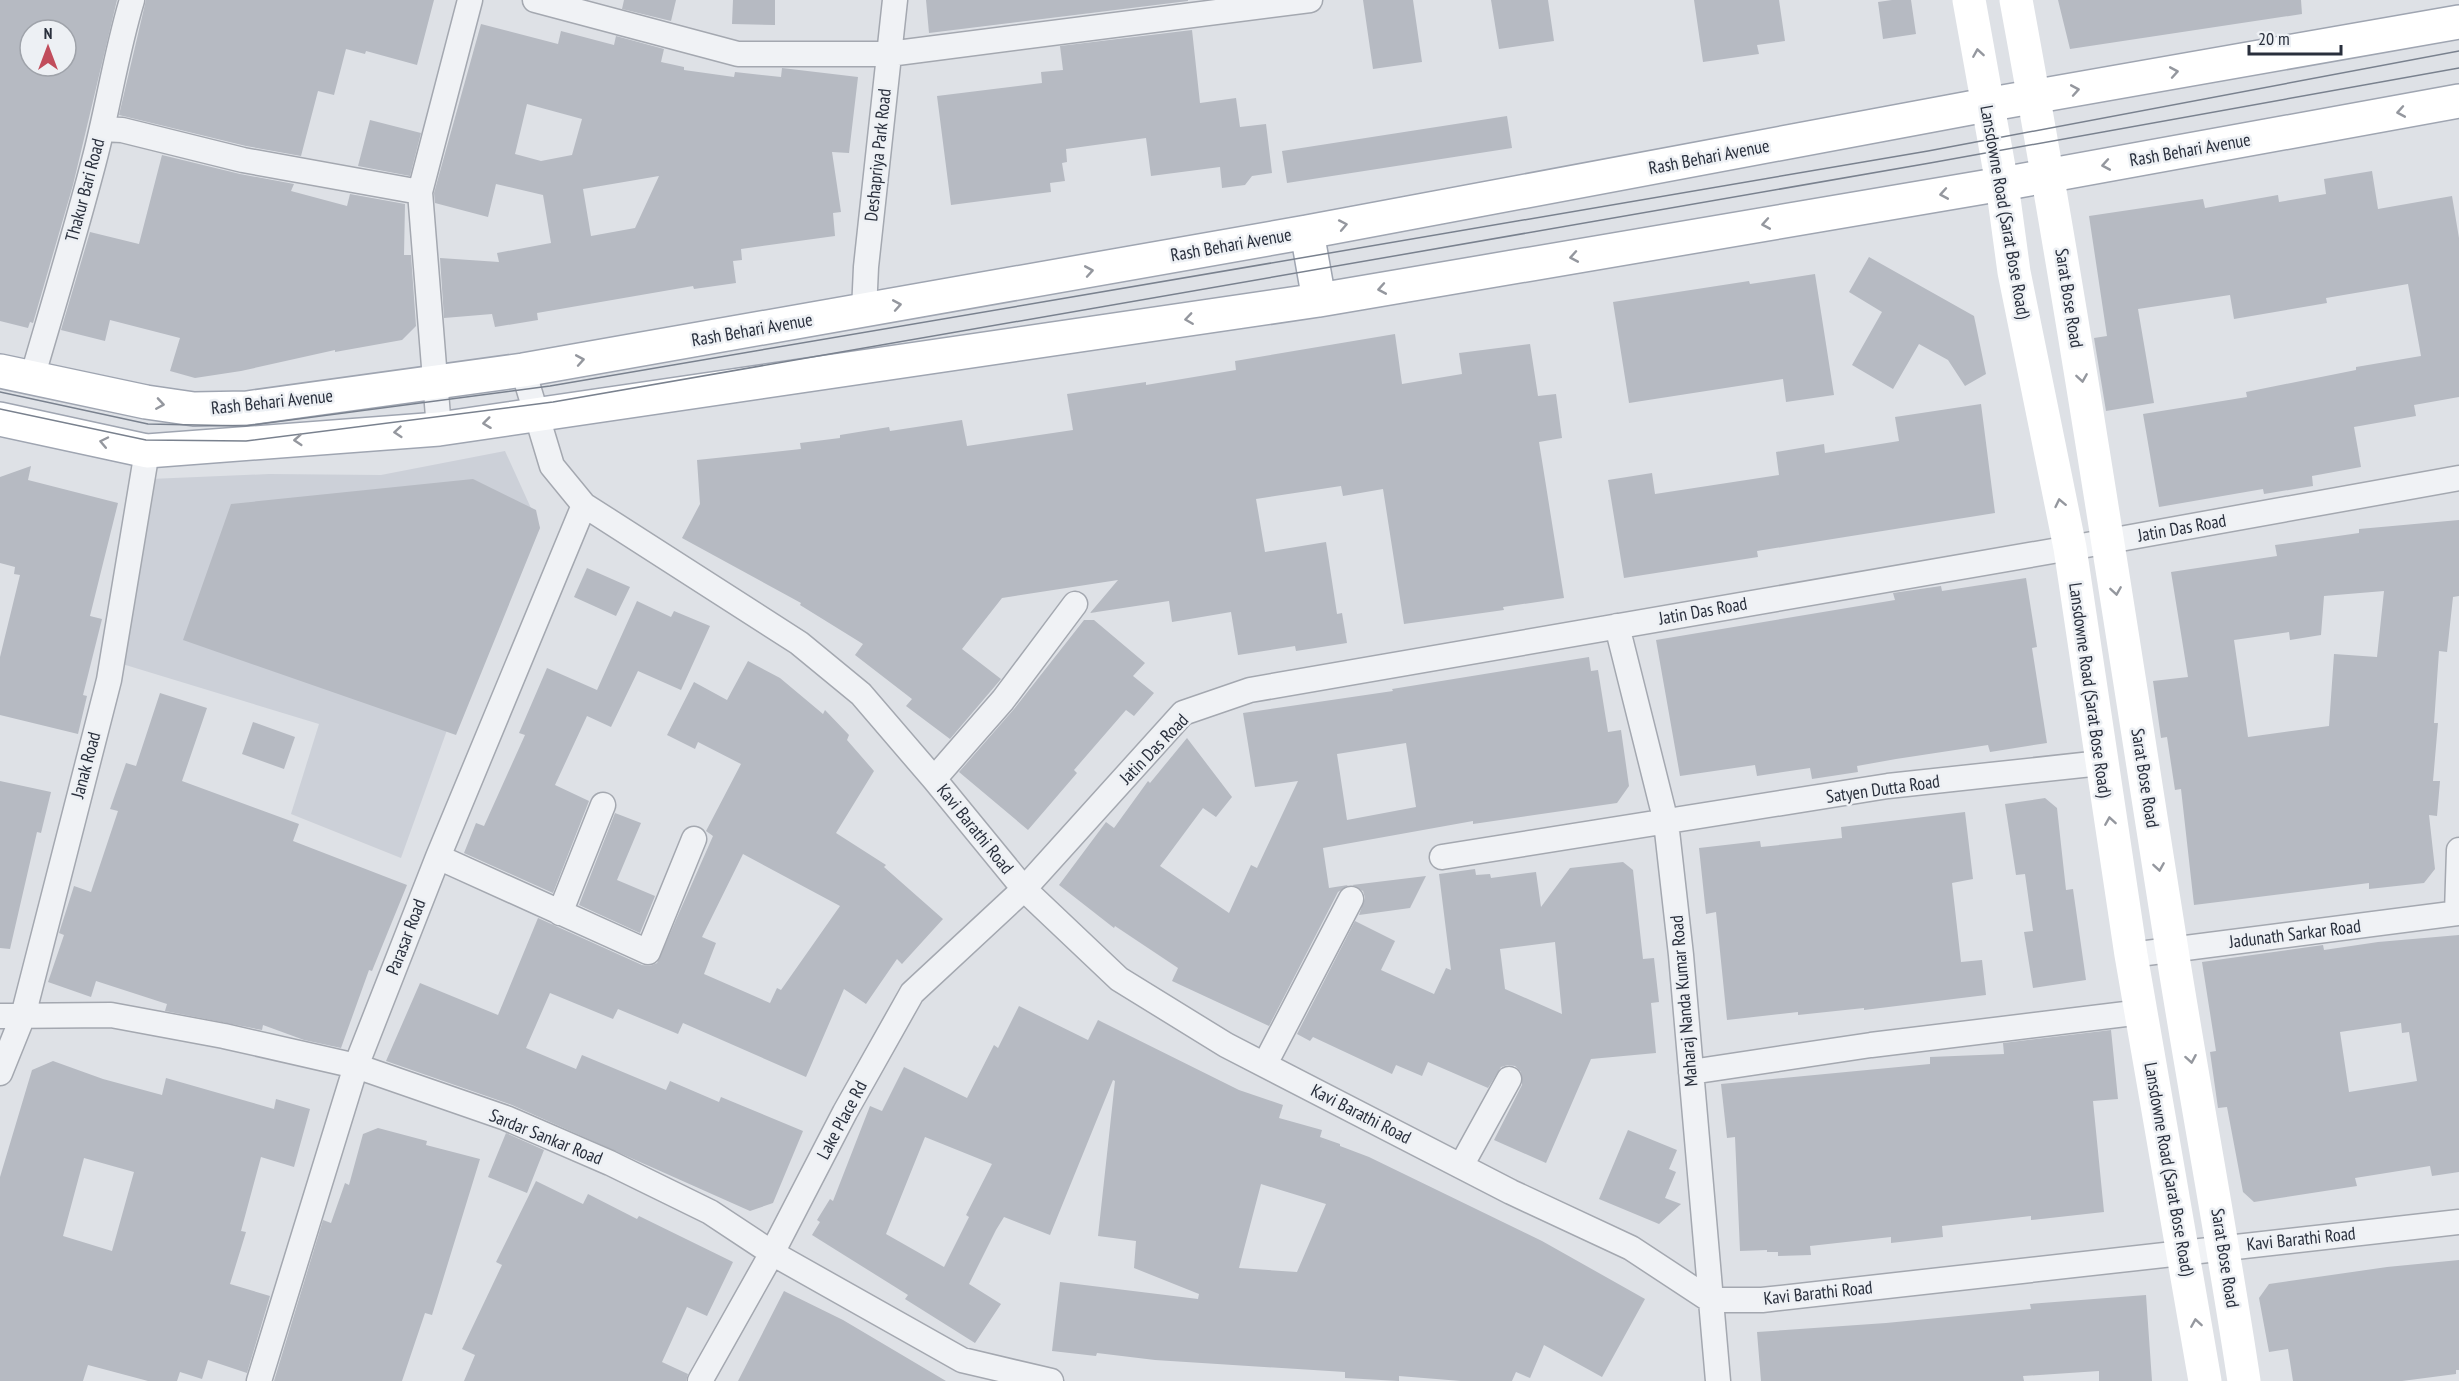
<svg xmlns="http://www.w3.org/2000/svg" width="2459" height="1381" font-family="'PT Sans Narrow',sans-serif">
	<rect width="100%" height="100%" fill="#dee1e6"/>
	<path fill="#ccd0d8" d="M505 451 540 528 483 630 401 858 291 814 319 724 119 663 150 479 269 474 381 475Z"/>
	<path fill="#b6bac2" fill-rule="evenodd" d="M0 0H117L73 185 33 323 30 322 28 328 0 321ZM30 30H66V66H30Z
		M146 0H434L417 65 366 51 365 54 346 49 334 95 318 91 301 156 246 146 119 115Z
		M624 0H676L671 21 622 9Z
		M733 0H775V25L732 24Z
		M926 0H1188V1L929 33Z
		M1363 0H1413L1422 62 1373 69Z
		M1491 0H1548L1554 41 1499 49Z
		M1694 0H1779L1785 41 1757 45 1759 54 1703 62Z
		M1892 0H1911L1916 34 1883 39 1878 2Z
		M2058 0H2301L2302 14 2070 49Z
		M481 24 558 44 561 31 614 45 616 36 664 49 661 62 684 67V70L734 77 735 72 781 77 782 68 858 77 849 153 832 152 841 212 833 213 835 236 741 249 742 260 733 261 736 283 694 289 693 286 537 313 538 320 495 327 492 314 444 318 440 258 499 262 497 253 551 243 543 195 496 184 488 217 435 203 434 193ZM527 104 582 119 572 155 541 161 515 154ZM659 176 635 228 591 236 583 189Z
		M1192 30 1200 103 1236 98 1240 127 1266 124 1272 173 1252 176 1245 185 1222 188 1220 167 1151 176 1146 138 1066 149 1067 162 1062 163 1065 181 1050 183 1051 192 951 205 937 96 1042 83 1041 72 1063 70 1060 46Z
		M1507 116 1512 148 1287 183 1282 151Z
		M370 120 421 133 410 176 358 166Z
		M162 155 240 174 294 184 291 191 347 206 350 194 405 204 404 255H411L416 326 402 340 335 352V350L241 371 195 378 170 371 180 338 110 320 105 341 61 330 90 232 139 244Z
		M2372 171 2378 209 2452 196 2459 238V397L2414 405 2416 416 2354 427 2361 467 2312 476 2313 486 2264 494 2263 489 2159 507 2143 414 2247 397 2246 392 2356 370V367L2421 356 2408 284 2326 298 2327 303 2234 319 2230 295 2138 309 2154 403 2106 411 2094 338 2107 336 2089 216 2203 199 2205 208 2278 195 2279 202 2326 194 2324 179Z
		M1869 257 1974 316 1986 374 1965 386 1948 360 1919 344 1893 389 1852 365 1882 312 1849 292Z
		M1815 274 1834 395 1786 402 1783 379 1629 403 1613 302 1749 281 1750 284Z
		M1395 334 1402 384 1462 374 1459 353 1530 344 1538 396 1556 394 1562 438 1539 442 1564 598 1503 607 1504 610 1404 624 1383 489 1343 496 1341 486 1256 499 1265 552 1326 542 1337 614 1342 613 1347 643 1296 651 1295 646 1238 655 1231 612 1172 622 1169 601 1090 613 1118 580 1002 598 962 649 1001 679 950 739 906 706 912 699 855 655 863 644 800 605 801 603 682 538 700 504 697 460 801 449 800 443 840 438V435L889 427 890 431 962 420 967 446 1073 430 1067 394 1146 382V385L1236 370 1235 361Z
		M1981 404 1995 513 1757 551 1758 557 1624 578 1608 480 1652 473 1655 494 1779 475 1776 452 1824 444 1825 453 1899 441 1895 417Z
		M31 466 28 480 118 503 90 616 102 619 83 695 87 696 78 734 0 715V657L20 575 14 574 15 567 0 563V477Z
		M473 479 536 510 540 528 456 735 183 640 231 504Z
		M2459 520V596L2453 597 2447 652 2439 651 2434 723H2438L2433 781H2440L2437 816 2429 815 2435 869 2424 883 2369 889V883L2194 905 2181 789 2175 790 2167 737 2161 738 2153 681 2188 677 2171 572 2277 556 2275 545 2359 533V529ZM2384 591 2377 657 2334 654 2329 726 2248 737 2234 640 2289 632 2290 640 2321 635 2324 596Z
		M587 568 630 587 616 616 574 597Z
		M2026 578 2037 647 2032 648 2047 743 1990 752 1988 745 1896 759 1857 766 1858 772 1812 779 1810 768 1757 776 1755 765 1680 776 1656 640 1895 600 1893 593 1941 586 1942 591Z
		M637 601 671 617 674 611 710 626 681 690 638 671 611 727 587 716 555 785 589 801 553 893 464 853 476 823 484 826 525 735 519 733 547 668 597 690Z
		M1084 620H1094L1145 663 1133 676 1154 693 1134 716 1126 710 1074 770 1077 773 1028 830 959 772 1014 709Z
		M1589 657 1591 671 1598 670 1608 732 1621 730 1629 786 1617 803 1473 824V821L1323 848 1329 888 1348 885 1338 892 1269 1026 1172 981 1178 968 1115 926 1114 928 1059 885 1106 822 1114 828 1148 781 1150 783 1187 738 1232 797 1216 817 1203 808 1160 866 1229 913 1251 865 1257 868 1298 781 1255 787 1243 713 1393 691 1392 689ZM1406 743 1416 807 1347 820 1337 754Z
		M748 661 780 678 823 714 825 710 849 735 847 740 874 771 836 833 886 865 884 867 943 919 902 964 897 959 866 1004 844 989 806 1077 683 1023 678 1034 618 1009 613 1019 550 993 526 1048 576 1069 582 1055 666 1090 670 1081 719 1102 721 1097 803 1131 773 1203 750 1211 512 1105 386 1061 420 983 498 1015 538 918 642 965 650 966 657 963 713 836 706 831 741 764 698 742 695 749 667 735 694 682 727 700ZM743 854 840 906 781 990 777 988 770 1003 704 974 716 943 702 937Z
		M160 693 207 708 182 781 299 824 293 841 407 885 372 971 369 970 341 1048 304 1040 263 1025 262 1030 165 1011 167 1004 96 981 91 997 48 982 64 935 59 933 74 886 91 892 118 811 110 809 126 763 136 766Z
		M253 722 295 737 284 769 242 754Z
		M0 781 51 792 41 833 37 832 10 949 0 948Z
		M2045 798 2057 808 2066 890 2073 889 2086 980 2033 988 2024 932 2033 931 2025 874 2016 875 2005 804Z
		M1965 812 1973 879 1952 883 1961 962 1982 960 1986 995 1864 1010V1008L1798 1015V1012L1727 1020 1716 912 1706 914 1699 848 1760 841 1761 847 1842 838 1841 827Z
		M615 813 641 823 617 880 655 896 640 933 579 905Z
		M1623 862 1633 870 1643 959 1654 958 1659 1002 1651 1003 1656 1053 1591 1059 1546 1163 1494 1140 1522 1085 1521 1072 1515 1066 1508 1065 1501 1067 1488 1088 1428 1062 1422 1076 1396 1065 1392 1074 1313 1037 1310 1041 1297 1034 1355 921 1395 941 1381 970 1434 994 1446 968 1451 970 1439 874 1475 869 1476 875 1490 874 1491 878 1536 872 1541 907 1570 868ZM1555 942 1562 1014 1505 989 1500 949Z
		M1426 876 1410 908 1359 915 1365 898 1363 891 1352 885Z
		M2459 935V1172L2432 1176 2430 1166 2355 1178 2357 1186 2254 1202 2243 1192 2227 1107 2218 1108 2210 1052 2216 1051 2202 962 2323 945 2324 950 2378 942ZM2401 1023 2402 1033 2409 1032 2417 1081 2349 1092 2340 1032Z
		M1019 1006 1088 1040 1098 1020 1239 1090 1283 1105 1279 1118 1322 1130 1320 1137 1340 1144V1146L1369 1157 1542 1241 1645 1299 1602 1377 1544 1345 1530 1378 1516 1372 1512 1381H1461L1399 1376V1381L1345 1378V1372L1155 1360 1097 1353 1096 1356 1052 1351 1060 1282 1198 1299 1199 1294 1134 1268 1136 1241 1098 1236 1115 1081 1113 1080 1050 1235 1004 1217 996 1230 969 1284 1001 1304 975 1343 905 1299 908 1295 812 1235 820 1222 817 1220 830 1199 833 1201 870 1106 882 1111 904 1067 967 1098 994 1045 998 1048ZM925 1137 992 1164 966 1215 969 1217 944 1267 886 1234ZM1261 1184 1326 1204 1297 1272 1239 1268Z
		M2111 1030 2118 1099 2093 1101 2104 1212 2031 1220V1216L1942 1226 1943 1237 1891 1243V1237L1810 1246 1811 1255 1778 1256V1252H1767V1250L1740 1251 1735 1137 1727 1138 1721 1084 1930 1064V1057L2004 1054 2003 1043Z
		M53 1061 103 1079 162 1095 166 1078 274 1109 276 1099 310 1109 294 1167 261 1157 241 1231 246 1232 230 1284 270 1296 247 1373 208 1360 202 1379 180 1372 177 1381H148L88 1365 83 1381H0V1177L32 1070ZM84 1158 134 1172 112 1251 63 1236Z
		M378 1128 427 1141 426 1145 480 1159 432 1315 425 1313 402 1381H274L323 1220 331 1223 345 1183 349 1185 363 1134Z
		M1628 1130 1677 1150 1669 1169 1676 1172 1665 1198 1681 1204 1659 1224 1599 1199Z
		M506 1133 544 1150 527 1193 488 1177Z
		M536 1181 583 1204 588 1194 637 1219 639 1216 733 1262 707 1316 687 1307 662 1362 688 1374 686 1381H464L475 1355 462 1349 502 1265 496 1262Z
		M2459 1260V1370H2456V1374L2402 1381H2293L2288 1349 2269 1352 2259 1298 2269 1284 2387 1267Z
		M784 1291 843 1320 946 1381H738Z
		M2146 1295 2152 1381H2099V1371L2023 1376 2024 1381H1761L1757 1332 1886 1323 2031 1309 2030 1304Z"/>
	<g fill="none" stroke-linecap="round" stroke-linejoin="round">
		<g stroke="#a4a8b0" stroke-width="27">
			<path id="minor" d="M535 0 738 54H889L1310 0
				M102 129 122 130 243 160 420 192
				M864 311 866 267 895 0
				M523 370 552 466 584 505 799 643 861 694 934 779 1024 889 1119 979 1226 1045 1511 1192 1631 1248 1710 1300H1762L2459 1222
				M32 378C53 306 75 234 94 161 108 108 116 53 132 0
				M439 429 420 192 470 0
				M1617 626 1666 822 1681 955 1718 1381
				M934 779 1003 700 1075 604
				M438 857 648 952 694 839
				M1442 857 1888 786 2101 763
				M560 913 603 805
				M2457 913 2459 850
				M2131 955 2459 913
				M0 1016 111 1015 224 1036 356 1066 506 1118 610 1163 710 1212 772 1253 962 1360 1051 1381
				M1265 1064 1351 899
				M1691 1072 1871 1045 2142 1012
				M0 1073 23 1016 109 680 147 451
				M1461 1166 1509 1079
				M259 1381 356 1066 438 857 584 505
				M700 1381 772 1253 845 1112 912 993 1024 889 1183 713 1250 690 2070 548 2459 478"/>
		</g>
		<g stroke="#9fa5b1" stroke-width="36">
			<path id="primary" d="M1307 232 1319 300
				M0 371 146 402 194 409 247 408 523 370 1307 232 1986 105 2459 22
				M0 419 147 451 439 429 1319 300 2002 184 2459 101"/>
		</g>
		<use href="#minor" stroke="#f0f2f5" stroke-width="24"/>
		<path stroke="#fff" stroke-width="33" d="M1969 0 2002 184 2014 272 2070 548 2131 955 2205 1381
			M2016 0C2074 314 2121 629 2171 944 2194 1090 2222 1235 2244 1381"/>
		<use href="#primary" stroke="#fff" stroke-width="33"/>
		<path stroke="#79818e" stroke-width="1.5" d="M0 392 148 424 245 426 550 386 1928 151 2459 51
			M0 409 146 440 246 441 553 402 1930 163 2459 68"/>
	</g>
	<defs><path id="oneway-chevron" d="M-2-3.5L2.5 0L-2 3.5" fill="none" stroke-width="1.6" stroke-linecap="round" stroke-linejoin="round" transform="scale(1.5)"/></defs>
	<g stroke="#94979e">
		<use href="#oneway-chevron" transform="translate(1978 53) rotate(-99)"/>
		<use href="#oneway-chevron" transform="translate(2174 72) rotate(-10)"/>
		<use href="#oneway-chevron" transform="translate(2075 90) rotate(-10)"/>
		<use href="#oneway-chevron" transform="translate(2401 112) rotate(170)"/>
		<use href="#oneway-chevron" transform="translate(2106 165) rotate(170)"/>
		<use href="#oneway-chevron" transform="translate(1944 194) rotate(170)"/>
		<use href="#oneway-chevron" transform="translate(1766 224) rotate(170)"/>
		<use href="#oneway-chevron" transform="translate(1343 225) rotate(-11)"/>
		<use href="#oneway-chevron" transform="translate(1574 257) rotate(170)"/>
		<use href="#oneway-chevron" transform="translate(1089 271) rotate(-10)"/>
		<use href="#oneway-chevron" transform="translate(1382 289) rotate(170)"/>
		<use href="#oneway-chevron" transform="translate(897 305) rotate(-10)"/>
		<use href="#oneway-chevron" transform="translate(1189 319) rotate(172)"/>
		<use href="#oneway-chevron" transform="translate(580 360) rotate(-10)"/>
		<use href="#oneway-chevron" transform="translate(2082 378) rotate(81)"/>
		<use href="#oneway-chevron" transform="translate(160 404) rotate(9)"/>
		<use href="#oneway-chevron" transform="translate(487 423) rotate(173)"/>
		<use href="#oneway-chevron" transform="translate(398 432) rotate(175)"/>
		<use href="#oneway-chevron" transform="translate(298 440) rotate(176)"/>
		<use href="#oneway-chevron" transform="translate(104 442) rotate(-168)"/>
		<use href="#oneway-chevron" transform="translate(2060 503) rotate(-102)"/>
		<use href="#oneway-chevron" transform="translate(2116 591) rotate(81)"/>
		<use href="#oneway-chevron" transform="translate(2110 821) rotate(-99)"/>
		<use href="#oneway-chevron" transform="translate(2159 867) rotate(81)"/>
		<use href="#oneway-chevron" transform="translate(2191 1059) rotate(80)"/>
		<use href="#oneway-chevron" transform="translate(2196 1323) rotate(-99)"/>
	</g>
	<g text-anchor="middle" stroke-width="5" stroke-linejoin="round" paint-order="stroke">
		<g font-size="18" fill="#292f3c" stroke="#edf0f4">
			<text transform="translate(2190 150) rotate(-10)" y="6">Rash Behari Avenue</text>
			<text transform="translate(878 155) rotate(-84)" y="6">Deshapriya Park Road</text>
			<text transform="translate(1709 157) rotate(-11)" y="6">Rash Behari Avenue</text>
			<text transform="translate(85 190) rotate(-75)" y="6">Thakur Bari Road</text>
			<text transform="translate(2005 212) rotate(80)" y="6">Lansdowne Road (Sarat Bose Road)</text>
			<text transform="translate(1231 245) rotate(-10)" y="6">Rash Behari Avenue</text>
			<text transform="translate(2069 298) rotate(81)" y="6">Sarat Bose Road</text>
			<text transform="translate(752 330) rotate(-10)" y="6">Rash Behari Avenue</text>
			<text transform="translate(272 402) rotate(-6)" y="6">Rash Behari Avenue</text>
			<text transform="translate(2182 528) rotate(-10)" y="6">Jatin Das Road</text>
			<text transform="translate(1703 611) rotate(-10)" y="6">Jatin Das Road</text>
			<text transform="translate(2090 690) rotate(82)" y="6">Lansdowne Road (Sarat Bose Road)</text>
			<text transform="translate(1154 749) rotate(-46)" y="6">Jatin Das Road</text>
			<text transform="translate(86 765) rotate(-75)" y="6">Janak Road</text>
			<text transform="translate(2145 778) rotate(81)" y="6">Sarat Bose Road</text>
			<text transform="translate(1883 789) rotate(-8)" y="6">Satyen Dutta Road</text>
			<text transform="translate(975 829) rotate(51)" y="6">Kavi Barathi Road</text>
			<text transform="translate(2295 934) rotate(-7)" y="6">Jadunath Sarkar Road</text>
			<text transform="translate(406 937) rotate(-69)" y="6">Parasar Road</text>
			<text transform="translate(1684 1001) rotate(-95)" y="6">Maharaj Nanda Kumar Road</text>
			<text transform="translate(1361 1114) rotate(27)" y="6">Kavi Barathi Road</text>
			<text transform="translate(842 1120) rotate(-62)" y="6">Lake Place Rd</text>
			<text transform="translate(546 1137) rotate(22)" y="6">Sardar Sankar Road</text>
			<text transform="translate(2169 1169) rotate(80)" y="6">Lansdowne Road (Sarat Bose Road)</text>
			<text transform="translate(2301 1239) rotate(-6)" y="6">Kavi Barathi Road</text>
			<text transform="translate(2225 1258) rotate(81)" y="6">Sarat Bose Road</text>
			<text transform="translate(1818 1293) rotate(-6)" y="6">Kavi Barathi Road</text>
		</g>
	</g>
	<g transform="translate(48 48)"><circle r="28" fill="#edf0f4" stroke="#9fa3aa" stroke-width="1.5"/>
	<path d="M0-4.5L10 22L0 15L-10 22Z" fill="#c14d5c"/>
	<text y="-9" font-size="16" font-weight="bold" text-anchor="middle" fill="#292f3c">N</text>
	</g>
	<path d="M2249 45v9h92v-9" fill="none" stroke="#292f3c" stroke-width="3"/>
	<text x="2258" y="45" font-size="18" fill="#292f3c" stroke="#edf0f4" stroke-width="4.5" paint-order="stroke">20 m</text>
</svg>
